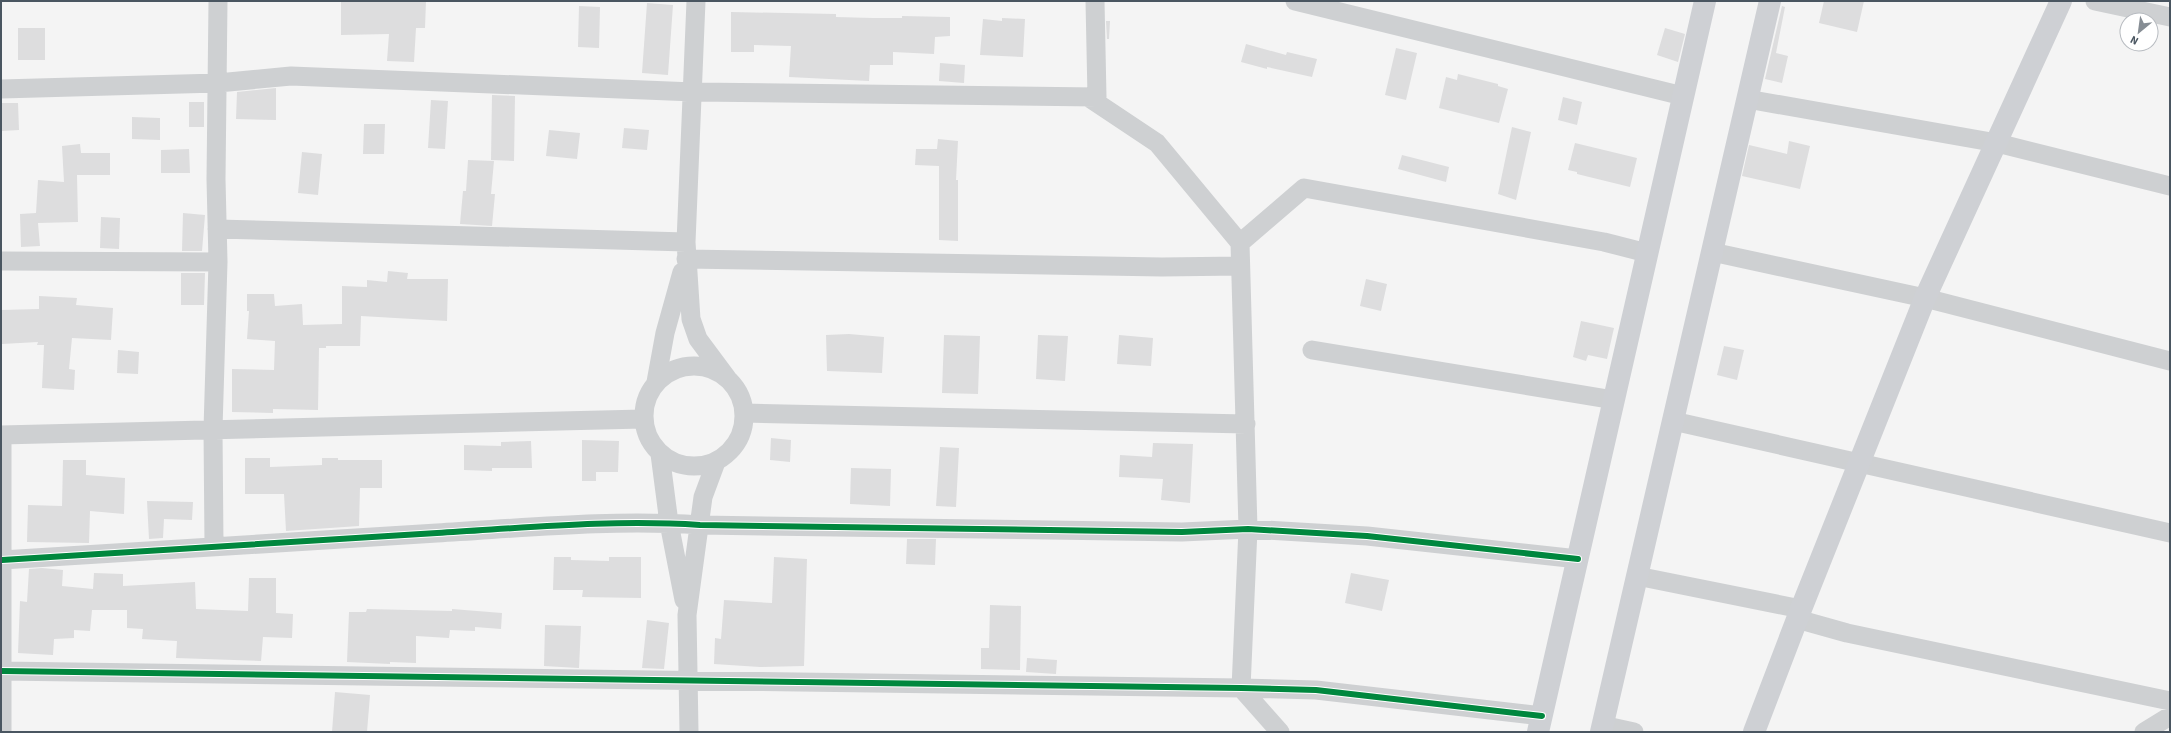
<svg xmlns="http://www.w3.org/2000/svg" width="2171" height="733" font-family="'Source Sans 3',sans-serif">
	<rect width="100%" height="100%" fill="#f4f4f4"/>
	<path fill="#ddddde" d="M341 1H426L425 28H416L414 62 387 61 389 34 341 35Z
		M1824 1H1864L1857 32 1819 23Z
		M647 3 673 5 668 75 642 73Z
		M579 6 600 7 599 48 578 47Z
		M1782 6 1785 7 1776 53 1788 56 1782 83 1765 79Z
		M731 12 836 14V17L873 18H902V16L950 17V36L935 37 934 54 893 52V65H870L869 81 789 77 791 46 754 45V52H731Z
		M1002 18 1025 19 1023 57 980 55 983 19 1002 21Z
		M1106 21H1110L1109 39H1107Z
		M18 28H45V60H18Z
		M1665 28 1685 34 1678 62 1657 55Z
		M1246 44 1286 55 1287 52 1317 59 1312 77 1267 67V69L1241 62Z
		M1396 48 1417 53 1406 100 1385 95Z
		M940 63 965 65 964 83 939 81Z
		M1458 74 1498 84V86L1508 89 1499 123 1439 108 1446 77 1457 80Z
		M276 88V120L236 119 237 92Z
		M492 95 515 96 514 161 491 160Z
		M1563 97 1582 102 1577 125 1558 120Z
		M431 100 448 101 445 149 428 148Z
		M189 102H204V127H189Z
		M1 103H18L19 130 2 131Z
		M132 117 160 118V140L132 139Z
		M364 124H385L384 154H363Z
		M1512 127 1531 132 1516 200 1498 194Z
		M624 128 649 130 647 150 622 148Z
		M549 130 580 133 577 159 546 156Z
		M938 139 958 141 956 180H958V241L939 240V166L915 165 916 149H937Z
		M1789 141 1810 146 1800 189 1742 176 1749 145 1787 154Z
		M1575 143 1637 158 1630 187 1577 174V172L1568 170Z
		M80 144 81 153H110V175H77L78 222 38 223 40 246 21 247 20 214 36 213 38 180 64 182 62 146Z
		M189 149 190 173H161V150Z
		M302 152 322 154 318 195 298 193Z
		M1402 155 1449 167 1446 182 1398 169Z
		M468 160 494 161 491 194H495L492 226 460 224 463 191H466Z
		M183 213 205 215 202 251H182Z
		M101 217 120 218 119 249 100 248Z
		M388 271 408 273 407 279H448L447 321 361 316 360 346H326V348H319L318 410 273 409V413L232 412V369L274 370 275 341 247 339 249 311H247V294H274L275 306 302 304 303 325 342 324V286L367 287V280L387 282Z
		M181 273H205L204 305H181Z
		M1366 279 1387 284 1381 311 1360 306Z
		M39 296 77 298 76 305 113 308 111 340 72 338 69 369 75 370 74 390 42 388 44 345H37L38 342 2 344 1 310 39 309Z
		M1581 321 1614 328 1607 359 1588 355 1586 361 1573 357Z
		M849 334 884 337 882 373 827 371 826 335Z
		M944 335 980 336 978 394 942 393Z
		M1038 335 1068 336 1065 381 1036 379Z
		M1119 335 1153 338 1151 366 1117 364Z
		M1724 346 1744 350 1737 380 1717 375Z
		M118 350 139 352 138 374 117 373Z
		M771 438 791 440 790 462 770 460Z
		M582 440 619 441 618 472H596V481H582Z
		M531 441 532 468H492V471L464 470V445L501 446V442Z
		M1153 443 1193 444 1190 503 1161 500 1163 479 1119 477 1120 455 1152 457Z
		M940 447 959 448 956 507 936 506Z
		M245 458H270V467L322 465V458H338V460H382V488H360L359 526 286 531 284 494H245Z
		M63 460H86V475L125 478 124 514 90 511 89 543 27 542 28 505 62 506Z
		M851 468 891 469 890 506 850 504Z
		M147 501 193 502 192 520 164 519 163 538 149 539Z
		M907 539H936L935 565 906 564Z
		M554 557H571V560L609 561V557H641V598L582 597 583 590H553Z
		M774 557 807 559 804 666 760 667 714 664 715 638 721 639 724 600 772 603Z
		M42 568 63 570 62 586 93 589 94 573 123 574V586L195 582 196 609 248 611 249 578H276V613L293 614 292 638 263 637 261 661 176 658 177 641 142 639 143 629 127 628V610H92L90 631 74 630V638L54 639 53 655 18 653 20 601 27 602 29 569Z
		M1351 573 1389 580 1382 611 1345 603Z
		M990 605 1021 606 1020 670 981 669V648H989Z
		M367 609 452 611V609L502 613 501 629 475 627V631L450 630 449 638 416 636V663L390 662V664L347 662 349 612H366Z
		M647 620 669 623 664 669 642 668Z
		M545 625 581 626 579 668 544 666Z
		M1027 658 1057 660 1056 674 1026 672Z
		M335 692 370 695 367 732H332Z"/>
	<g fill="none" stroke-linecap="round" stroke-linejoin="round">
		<path stroke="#ced0d2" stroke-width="19" d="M696 1 686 242 691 319 698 339 727 378
			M1295 1 1683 96
			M2095 1 2170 17
			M1 89 218 83 291 76 694 92 1097 97 1095 1
			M1088 97 1157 143 1240 243 1248 529 1241 688 1280 732
			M1747 99 1997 143 2170 186
			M217 229 686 242
			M1240 243 1304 188 1604 242 1647 253
			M1712 252 1925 298 2170 361
			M686 259 1162 267 1240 266
			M1 261 218 262
			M1312 350 1614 400
			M644 416a50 50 0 1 1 100 0a50 50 0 1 1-100 0Z
			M656 382 665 333 682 272
			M744 413 1246 424
			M1673 421 2170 533
			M1 435 643 419
			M2 435V732
			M660 454 669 523 684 600
			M214 545 213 429 218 262 216 179 218 1
			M2 560C147 550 292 541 437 533 524 528 612 519 700 525L1182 532 1248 529 1367 536 1578 559
			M1637 576 1801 609
			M1797 619 1847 633 2170 701
			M1 671 1241 688 1316 690 1542 716
			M1602 725 1634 732
			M689 732 687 615 703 497 716 462
			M2144 732 2170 716"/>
		<path stroke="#ced0d4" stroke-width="22" d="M1538 732 1705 1
			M1601 732 1770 1
			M1754 732 1801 609 1925 298 2061 1"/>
		<g stroke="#fff" stroke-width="8">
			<path id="cycleway" d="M2 560C147 550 292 541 437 533 524 528 612 519 700 525L1182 532 1248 529 1367 536 1578 559
				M1 671 1241 688 1316 690 1542 716"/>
		</g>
		<use href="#cycleway" stroke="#00873e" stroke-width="6"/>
	</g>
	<rect width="2171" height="733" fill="none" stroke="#4a5661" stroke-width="4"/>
	<g transform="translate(2139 32) rotate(209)"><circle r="19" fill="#ffffff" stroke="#b7bbc0"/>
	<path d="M0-3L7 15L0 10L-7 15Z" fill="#868d94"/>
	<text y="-6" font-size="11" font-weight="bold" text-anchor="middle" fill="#4a5661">N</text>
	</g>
</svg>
